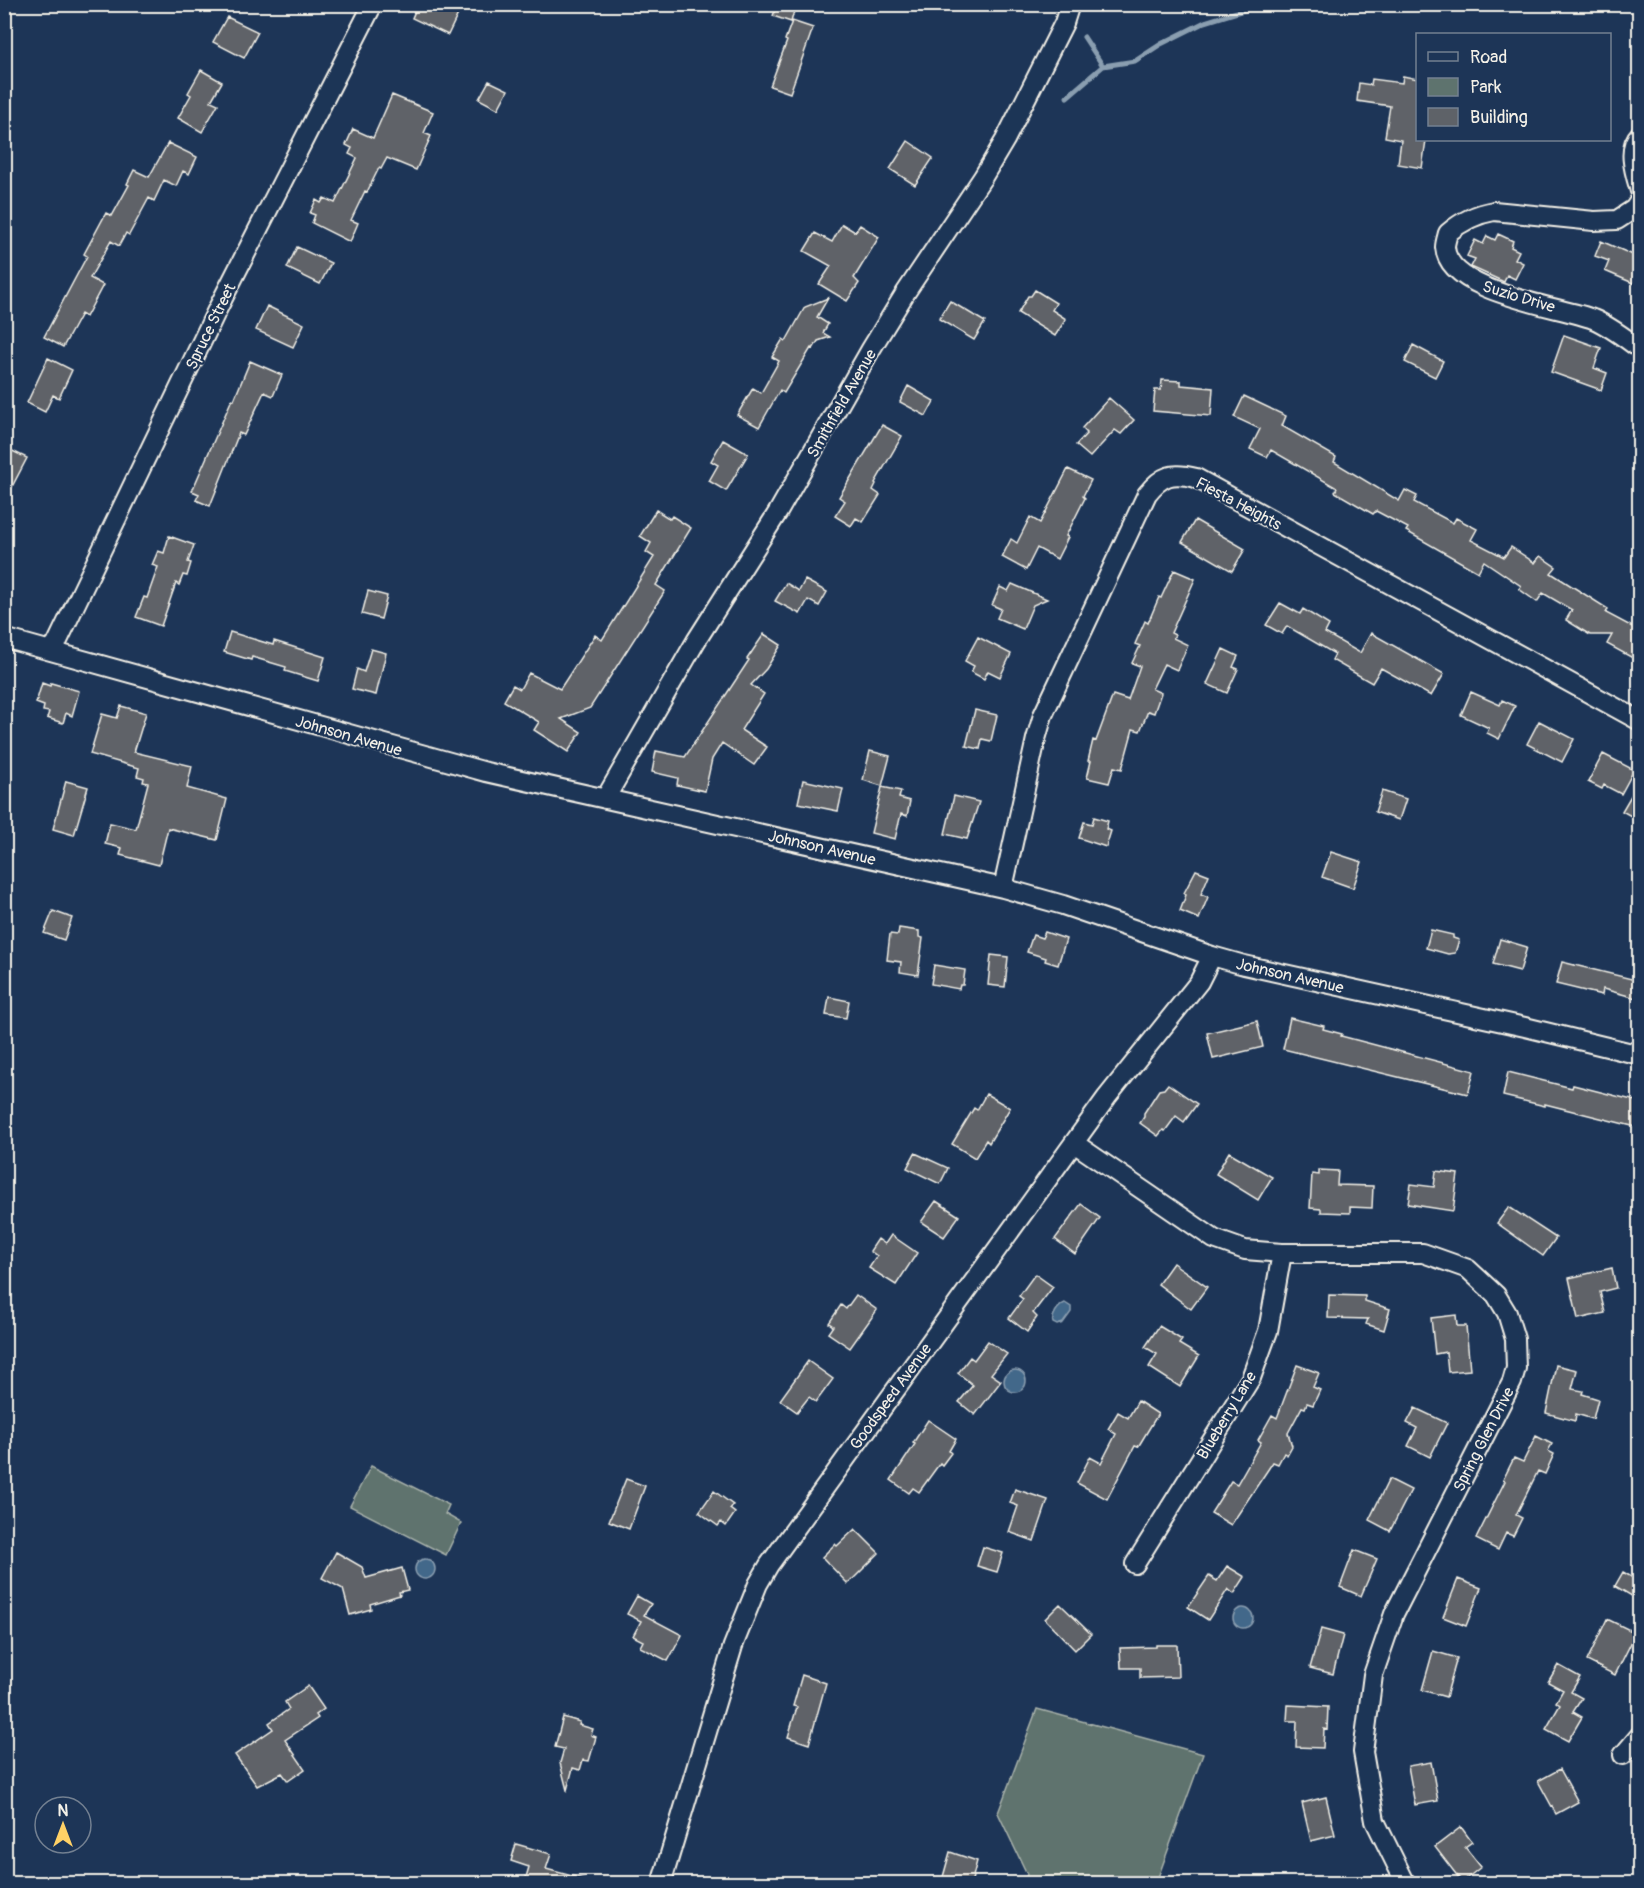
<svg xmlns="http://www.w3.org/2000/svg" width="1644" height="1888" font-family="Pangolin,sans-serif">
	<rect width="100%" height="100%" fill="#1d3557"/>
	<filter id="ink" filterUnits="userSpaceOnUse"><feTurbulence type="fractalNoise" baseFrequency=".0167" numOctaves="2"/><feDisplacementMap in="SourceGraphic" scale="12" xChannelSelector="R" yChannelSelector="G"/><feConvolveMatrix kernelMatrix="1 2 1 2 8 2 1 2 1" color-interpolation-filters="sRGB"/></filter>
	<g filter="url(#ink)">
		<path fill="#5e736e" stroke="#a9b2ab" stroke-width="1.5" d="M371 1466 449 1505 445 1514 461 1523 446 1555 350 1506Z
			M1037 1709 1203 1754 1156 1883H1024L1027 1874 998 1813Z"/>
		<path fill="#43678a" stroke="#8a9eb0" stroke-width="1.5" d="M1065 1303 1071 1307V1312L1063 1323 1057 1325 1053 1323C1051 1316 1058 1306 1065 1303Z
			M1004 1381a11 11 0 1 1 22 0a11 11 0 1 1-22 0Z
			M415 1569a10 10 0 1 1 20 0a10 10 0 1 1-20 0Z
			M1233 1618a10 10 0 1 1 20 0a10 10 0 1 1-20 0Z"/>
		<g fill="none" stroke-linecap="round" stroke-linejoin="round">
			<path stroke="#8a9eb0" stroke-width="5" d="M1084 37 1103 66
				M1067 97 1103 66 1135 61 1161 44 1205 22 1263 4"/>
		</g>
		<path fill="#5e6268" stroke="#f4f1e8" stroke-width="1.5" d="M418 4H442L459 12 448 35 412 18Z
			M777 4H796L791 22 773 16Z
			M227 17 258 32 244 58 213 42Z
			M792 21 813 28 790 93 770 86 787 41 785 40Z
			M201 70 222 82 211 101 218 104 202 132 178 118 191 95 188 93Z
			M1403 76 1418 79V140H1426L1422 168 1398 164 1401 140 1385 137 1390 106 1357 101 1359 83 1371 85 1372 79 1402 83Z
			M489 81 508 90 498 109 479 99Z
			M392 95 433 112 424 133 431 136 416 170 387 158 381 169 379 168 367 192 365 191 351 220 358 223 350 242 312 223 315 215 310 213 316 200 321 203 324 198 335 203 357 158 349 154 352 148 346 145 353 129 373 138Z
			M908 141 933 158 915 185 890 169Z
			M168 143 197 157 189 174 183 171 176 186 164 180 154 201 149 198 129 235 126 233 119 246 111 241 90 278 103 285 86 317 81 314 63 347 44 337 87 256 84 254 106 213 112 216 129 185 127 184 134 170 149 177Z
			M842 224 855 232 860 225 879 237 854 278 859 283 847 301 819 284 831 266 804 251 815 233 832 242Z
			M1498 234 1513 241 1511 247 1519 251 1515 259 1523 263 1515 279 1507 275 1504 282 1471 267 1475 259 1467 256 1475 240 1483 244 1487 236 1495 240Z
			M1601 241 1640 258V286L1605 271 1609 261 1595 256Z
			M297 247 331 263 320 284 287 268Z
			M1035 290 1056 303 1052 310 1066 319 1055 336 1018 313 1028 296H1031Z
			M828 298 817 317 828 324 823 333 830 337 818 341 813 349 811 348 784 393 780 390 759 427 737 415 753 388 761 393 779 361 772 357 783 339 786 341 805 307Z
			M950 301 985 322 974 340 939 319Z
			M267 306 304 324 293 347 256 330Z
			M1564 335 1601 348 1594 368 1607 373 1601 390 1551 372Z
			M1413 345 1443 361 1435 377 1405 362Z
			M48 358 72 370 59 398 53 395 45 412 27 403Z
			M250 361 282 375 273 396 264 392 244 435 239 433 210 506 196 500 199 494 192 491 232 399 234 400Z
			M1162 380 1181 381V385L1213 388 1211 416 1153 411 1155 390H1161Z
			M908 386 934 401 926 416 900 402Z
			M1244 396 1286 416 1282 426 1336 457 1334 462 1399 501 1405 490 1417 496 1414 502 1453 523 1456 518 1477 529 1471 540 1504 557 1511 547 1535 563 1540 556 1556 567 1551 573 1608 609 1606 613 1640 631V662L1607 644 1612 635H1590L1566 620 1572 610 1543 593 1537 602 1519 589 1521 586 1484 561 1478 572 1406 531 1408 528 1376 511 1373 514 1335 492 1337 488 1271 450 1267 457 1250 449 1260 429 1234 417Z
			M1109 398 1134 420 1121 434 1115 430 1090 457 1076 445 1087 433 1082 428Z
			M882 425 902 436 875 483 876 484 873 490 880 495 863 522 856 518 851 526 835 516 845 501 839 497Z
			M723 440 748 454 726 491 709 481 718 465 711 461Z
			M4 447 27 458 4 502Z
			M1068 469 1091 480 1083 496 1085 498 1066 536 1068 537 1057 559 1037 548 1026 570 1002 557 1011 539 1017 543 1030 517 1040 523Z
			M656 510 670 519 672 516 691 528 656 585 665 591 590 708 561 719 581 732 568 752 534 730 539 722 504 701 513 685 520 689 529 673 560 689 595 635 602 640 654 557 646 552 651 543 640 536Z
			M1195 520 1245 549 1232 571 1182 542Z
			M169 536 194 545 188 562 191 563 187 576 183 575 179 585 176 583 161 626 136 617 144 597 147 598 158 567 152 565 158 551 164 553Z
			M1174 570 1195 579 1171 633 1175 635 1173 638 1188 645 1177 670 1164 664 1152 689 1161 693 1154 713 1148 711 1140 731 1133 729 1122 769 1114 767 1109 783 1087 778 1091 761H1088L1093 740 1096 741 1113 695 1128 700 1140 666 1132 663 1140 646 1135 644 1145 621 1148 623 1159 597 1161 598Z
			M805 580 827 592 819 606 808 600 800 614 775 601 786 583 799 591Z
			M1012 584 1047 599 1033 605 1023 629 997 618 1001 609 992 605 1000 587 1008 591Z
			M368 591 387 596 381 619 362 614Z
			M1280 603 1300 614 1303 609 1329 625 1325 633 1360 653 1371 633 1444 674 1431 696 1381 668 1372 683 1332 660 1335 654 1287 626 1282 634 1266 625Z
			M230 632 273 645 274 641 325 657 318 681 285 671 286 667 252 657 251 660 224 652Z
			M764 634 781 645 766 669 751 685 764 694 741 730 767 747 754 765 722 743 712 759 705 791 677 785 678 778 652 772 656 751 685 757 749 660 747 659Z
			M978 637 1011 654 1000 677 988 671 984 679 971 672 974 666 965 661Z
			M371 649 386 653 376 695 352 689 357 669 364 672Z
			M1223 649 1238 656 1233 667 1238 669 1227 693 1207 684Z
			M42 683 50 686 51 683 79 691 72 716 66 713 63 723 47 718 49 712 43 711 44 706 36 703Z
			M1471 692 1500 705 1502 700 1515 706 1499 739 1487 733 1489 728 1461 715Z
			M121 706 146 713 134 752 192 766 187 788 227 799 217 840 168 828 159 865 120 855 122 848 105 844 110 823 136 829 148 783 143 782 144 778 137 776 139 768 90 754 102 714 117 718Z
			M975 710 997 715 991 741 982 739 980 749 966 746Z
			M1539 721 1574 739 1562 762 1527 744Z
			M870 751 890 756 882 786 863 780Z
			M1603 754 1634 770 1621 794 1604 785 1602 789 1588 782Z
			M803 780 843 789 838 811 798 803Z
			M1640 780V821L1622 811Z
			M66 781 88 787 74 835 53 829Z
			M882 787 901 791 899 798 910 801 907 816 901 814 895 839 871 833Z
			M1382 791 1406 799 1399 820 1375 812Z
			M954 796 979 802 967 839 945 834Z
			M1094 817 1108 821 1106 829 1111 831 1106 847 1079 838 1084 822 1092 824Z
			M1331 852 1362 862 1353 888 1322 877Z
			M1196 870 1209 875 1201 894 1208 897 1199 919 1180 911 1186 895 1184 893Z
			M53 911 72 918 64 940 44 933Z
			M899 928 919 931V937L923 938 918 975 900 972 901 962 887 960 890 934 898 935Z
			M1431 930 1453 935V938L1459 940 1455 953 1448 954 1426 948Z
			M1045 932 1066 939 1058 965 1045 961 1046 958 1027 952 1033 935 1042 938Z
			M1500 939 1527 947 1520 971 1493 964Z
			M991 955 1008 957 1005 987 988 985Z
			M1562 962 1640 981V999L1603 989 1602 995 1556 984Z
			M934 965 965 970 963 985H960L959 989 931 984Z
			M829 997 849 1001 846 1018 826 1015Z
			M1290 1018 1324 1026 1323 1029 1342 1034 1341 1036 1474 1071 1468 1094 1283 1049Z
			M1257 1021 1263 1047 1213 1059 1207 1033Z
			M1508 1072 1572 1088 1573 1085 1640 1102V1128L1545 1104V1106L1503 1096Z
			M1168 1084 1197 1104 1184 1122 1176 1116 1165 1131 1163 1130 1158 1136 1140 1123 1144 1117V1113L1159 1090 1164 1089Z
			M986 1094 1010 1108 989 1143 986 1140 975 1158 952 1144 974 1108 977 1110Z
			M1229 1152 1272 1177 1258 1200 1216 1174Z
			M915 1153 948 1168 940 1184 907 1168Z
			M1319 1170 1338 1171 1337 1185 1373 1186 1372 1208 1350 1207V1213L1321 1212V1209L1310 1208 1312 1174 1319 1175Z
			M1436 1171 1458 1174 1453 1211 1408 1204 1411 1184 1434 1187Z
			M936 1201 959 1216 944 1237 921 1222Z
			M1081 1204 1100 1218 1075 1254 1055 1239Z
			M1509 1207 1556 1238 1543 1256 1497 1223Z
			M891 1235 917 1253 896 1285 869 1268 877 1256 870 1251 878 1239 885 1244Z
			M1173 1263 1207 1287 1191 1309 1158 1284Z
			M1612 1268 1616 1288 1600 1292 1605 1313 1578 1319 1569 1278Z
			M1035 1274 1053 1287 1033 1313 1037 1317 1027 1332 1009 1318 1023 1299 1019 1296Z
			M856 1295 877 1310 850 1348 828 1333 833 1326 829 1323 841 1305 846 1309Z
			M1329 1295 1365 1296V1301L1390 1309 1384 1330 1366 1324 1368 1319 1328 1318Z
			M1456 1315 1457 1326H1466L1470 1370 1448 1372 1446 1352 1435 1354 1431 1318Z
			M1159 1326 1182 1340 1179 1344 1199 1356 1180 1387 1149 1367 1157 1354 1145 1347Z
			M988 1341 1007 1354 991 1374 1001 1381 975 1415 959 1402 973 1385 958 1373 970 1357 974 1360Z
			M808 1361 833 1379 816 1402 809 1397 797 1412 780 1400Z
			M1297 1365 1319 1373 1313 1387 1320 1390 1313 1405 1307 1403 1305 1408 1302 1407 1288 1433 1292 1446 1287 1455 1284 1453 1278 1464 1273 1462 1231 1525 1211 1513 1231 1481 1237 1484 1261 1442 1258 1440 1272 1415 1277 1418Z
			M1556 1365 1577 1370 1572 1389 1583 1391 1582 1394 1598 1399 1593 1419 1576 1414 1575 1421 1546 1413Z
			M1138 1401 1158 1414 1138 1447 1135 1446 1107 1499 1077 1483 1090 1457 1101 1463 1116 1434 1108 1429 1118 1412 1128 1418Z
			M1415 1408 1447 1423 1430 1457 1408 1446 1417 1428 1407 1423Z
			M928 1420 956 1439 949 1451 951 1453 942 1465 940 1463 919 1492 913 1488 909 1493 891 1480 915 1444 913 1443Z
			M1536 1436 1552 1444 1548 1451 1554 1454 1545 1474 1538 1471 1516 1515 1522 1518 1513 1536 1506 1533 1498 1550 1476 1539 1505 1481 1503 1480 1514 1458 1523 1462Z
			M626 1479 645 1486 629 1529 609 1521Z
			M1389 1479 1411 1490 1390 1531 1369 1520Z
			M1015 1489 1048 1500 1034 1541 1009 1532 1018 1506 1010 1503Z
			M714 1491 733 1505 730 1509 735 1513 726 1526 721 1522 718 1526 699 1512Z
			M855 1529 879 1553 848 1584 822 1557 835 1544 837 1546Z
			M983 1547 1003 1553 997 1572 977 1566Z
			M1354 1550 1377 1559 1361 1596 1340 1587Z
			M336 1552 362 1567 366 1578 402 1568 408 1590 399 1592 400 1595 370 1604 371 1609 350 1615 343 1589 322 1578Z
			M1227 1566 1245 1577 1234 1594 1228 1589 1208 1620 1188 1607 1209 1576 1217 1581Z
			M1623 1572 1640 1582V1601L1615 1586Z
			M1458 1579 1481 1588 1466 1626 1443 1617Z
			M637 1596 651 1604 644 1615 682 1635 668 1661 640 1647 643 1641 633 1636 641 1621 627 1614Z
			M1060 1604 1091 1634 1075 1650 1045 1619Z
			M1607 1619 1636 1633 1615 1675 1587 1661Z
			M1321 1629 1343 1635 1333 1674 1310 1668Z
			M1156 1645H1177L1178 1677 1140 1678V1668H1121L1120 1648 1156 1647Z
			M1433 1651 1457 1658 1446 1697 1422 1690Z
			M1558 1665 1580 1677 1571 1692 1582 1698 1573 1712 1582 1717 1568 1741 1546 1729 1560 1705 1556 1702 1563 1690 1548 1682Z
			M802 1675 826 1683 809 1744 788 1737 797 1707 793 1706Z
			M308 1686 324 1709 316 1715 318 1718 285 1740 305 1769 288 1781 282 1773 257 1786 235 1755 273 1729 269 1723 289 1709 285 1702Z
			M1288 1705 1328 1707 1327 1730 1324 1729 1323 1748 1296 1747 1297 1721H1287Z
			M563 1717 580 1722 579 1725 593 1729 591 1735 596 1737 589 1761 583 1760 580 1770 573 1768 567 1790 560 1763 564 1749 555 1747Z
			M1431 1762 1438 1801 1415 1805 1408 1766Z
			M1560 1769 1578 1802 1556 1814 1538 1781Z
			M1326 1797 1335 1835 1311 1841 1302 1803Z
			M1461 1827 1472 1842 1465 1847 1481 1867 1462 1882 1435 1847Z
			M516 1844 551 1854 546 1869 583 1879 582 1884H524L529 1867 511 1861Z
			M950 1852 977 1861 971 1884H941Z"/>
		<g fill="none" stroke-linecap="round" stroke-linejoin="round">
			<g stroke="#f4f1e8" stroke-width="22">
				<path id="minor" d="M1640 134C1626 148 1635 174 1640 191
					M1640 200 1634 209 1617 220 1594 221 1494 211C1476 214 1462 221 1448 233 1447 237 1445 243 1445 247 1448 293 1558 306 1593 319 1610 326 1625 338 1640 349
					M4 638 486 772 1003 888 1063 905 1212 956 1244 965 1525 1027 1640 1055
					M53 651 218 308 373 4
					M605 799 696 641 778 512 871 349 906 292 983 177 1005 140 1064 23 1070 4
					M1003 888 1036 739 1043 715 1147 494C1162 475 1172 472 1196 478L1640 721
					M1074 1143 1214 1239 1245 1250 1282 1253H1423L1468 1269 1496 1295 1507 1313 1515 1339 1516 1368 1512 1382 1394 1614 1373 1675 1363 1752 1375 1821 1406 1884
					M1135 1564 1251 1378 1268 1331 1282 1253
					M1623 1755 1640 1735
					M661 1884 733 1646 758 1584 769 1565 1107 1097 1199 982 1212 956"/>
			</g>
			<use href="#minor" stroke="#1d3557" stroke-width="18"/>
		</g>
	</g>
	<g text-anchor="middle" stroke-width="4.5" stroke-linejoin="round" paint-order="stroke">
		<g font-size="16" fill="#f4f1e8" stroke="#1d3557">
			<text transform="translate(1519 296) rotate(17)" y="6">Suzio Drive</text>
			<text transform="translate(210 326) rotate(-64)" y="6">Spruce Street</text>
			<text transform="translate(841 403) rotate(-60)" y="6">Smithfield Avenue</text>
			<text transform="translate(1239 503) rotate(28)" y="6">Fiesta Heights</text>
			<text transform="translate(349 735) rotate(16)" y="6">Johnson Avenue</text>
			<text transform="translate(822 847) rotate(13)" y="6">Johnson Avenue</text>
			<text transform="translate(1290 975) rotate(13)" y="6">Johnson Avenue</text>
			<text transform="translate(890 1396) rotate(-54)" y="6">Goodspeed Avenue</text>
			<text transform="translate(1226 1415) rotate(-59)" y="6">Blueberry Lane</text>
			<text transform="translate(1483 1439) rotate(-63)" y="6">Spring Glen Drive</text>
		</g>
	</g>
	<rect width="1644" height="1888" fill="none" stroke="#1d3557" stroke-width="24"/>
	<rect x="12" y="12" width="1620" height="1864" fill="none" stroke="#f4f1e8" stroke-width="2" filter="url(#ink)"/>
	<rect x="1416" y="33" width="195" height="108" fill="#1d3557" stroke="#738091" stroke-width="1.5"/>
	<rect x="1428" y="52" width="30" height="9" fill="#1d3557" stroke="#738091" stroke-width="1.5"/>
	<text x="1470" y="63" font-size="18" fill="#f4f1e8">Road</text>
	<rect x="1428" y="78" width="30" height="18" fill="#5e736e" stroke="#738091" stroke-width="1.5"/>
	<text x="1470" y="93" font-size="18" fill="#f4f1e8">Park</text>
	<rect x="1428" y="108" width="30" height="18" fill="#5e6268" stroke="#738091" stroke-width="1.5"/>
	<text x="1470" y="123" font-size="18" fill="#f4f1e8">Building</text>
	<g transform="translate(63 1825)"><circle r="28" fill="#1d3557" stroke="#738091" stroke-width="1.5"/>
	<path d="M0-4.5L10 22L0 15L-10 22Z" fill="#ffd166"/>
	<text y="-9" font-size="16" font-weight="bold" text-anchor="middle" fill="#f4f1e8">N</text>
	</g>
</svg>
